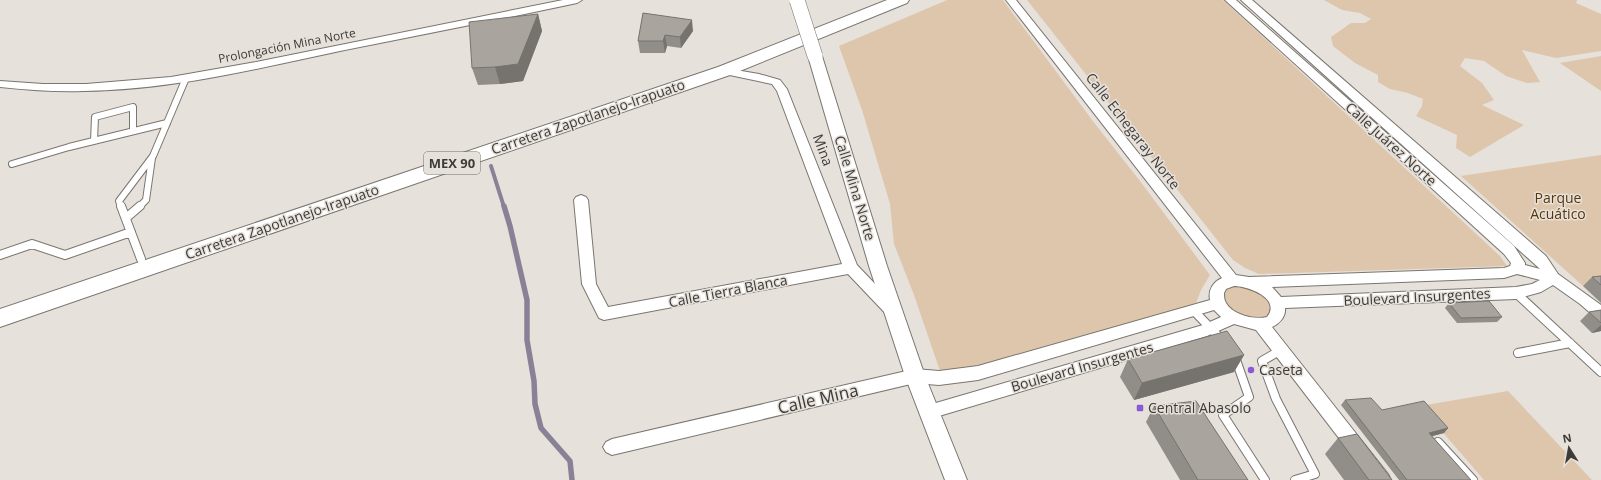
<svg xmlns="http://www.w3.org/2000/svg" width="1601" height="480" font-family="'Open Sans',sans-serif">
	<rect width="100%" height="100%" fill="#e7e1db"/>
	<path fill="#ddc6ac" d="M947 0H1003L1092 120 1140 181 1210 275 1201 290 1195 306 1081 339 947 373 940 371 914 295 894 244 890 204 862 110 839 46Z
		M1027 0H1223L1500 256 1507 266 1259 274 1245 268 1233 260Z
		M1324 0H1577L1576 3 1601 14V51L1556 58 1522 50 1540 82 1527 83 1506 76 1484 61 1465 58 1460 66 1482 83 1494 100 1482 105 1524 125 1470 157 1456 148 1457 135 1416 116 1422 106 1423 99 1408 93 1390 89 1378 82V75L1355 63 1333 46 1331 37 1351 23H1365L1371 19 1360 13 1342 10Z
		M1601 56V91L1560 63Z
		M1601 155V284L1583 286 1461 176Z
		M1237 284 1260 291 1273 306 1270 316 1265 319 1243 318 1225 304 1223 293 1225 289Z
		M1508 391 1592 480H1484L1420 406Z"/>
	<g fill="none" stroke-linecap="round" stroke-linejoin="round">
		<path stroke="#898296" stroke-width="4" d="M491 166 504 207"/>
		<path stroke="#898296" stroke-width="5.5" d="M504 206 510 226 527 300V340L534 381 535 404 541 428 570 461 572 480"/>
		<g stroke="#7a756f" stroke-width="8">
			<path id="service-far1" d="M94 141 95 117 133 107V131
				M12 164 69 147 167 123
				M121 207 119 201 153 156 186 78
				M139 207 146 200 152 158"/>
		</g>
		<g stroke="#7a756f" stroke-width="10">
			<path id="service" d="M121 206 141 259
				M126 218 140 206
				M0 255 32 244 65 255 131 232
				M1516 293 1601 372
				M1194 311 1223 341
				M1281 350 1262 361 1276 399 1315 474 1295 480
				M1518 353 1570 343
				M1235 357 1249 397 1223 415 1265 480
				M1438 442 1473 480"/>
		</g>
		<g stroke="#7a756f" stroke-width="2">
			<path id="minor" d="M563 0H582L577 3C498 20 419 35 340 51 256 69 171 90 84 91 56 92 28 90 0 87V81L43 84H86L171 77 256 62Z
				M1006 0H1016L1236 275 1249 277 1504 268 1510 266 1511 263 1504 254 1225 0H1236L1514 246 1525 263V265L1540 269 1241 0H1252L1546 256 1558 274 1601 305V320L1596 318 1580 304 1553 285 1541 292 1516 299 1285 308C1286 317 1279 324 1272 327L1388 474 1391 480H1371L1256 330 1234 324 1207 336 929 419 923 417 921 412 923 407 929 405 1203 325 1221 317 1214 310 978 380 939 385 915 383 612 455 606 452 603 447 606 442 612 439 915 369 939 371 978 366 1210 300C1208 290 1213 282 1222 278ZM1517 274 1540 280 1532 284 1516 287 1281 297 1272 287 1504 278ZM1234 286C1247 286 1282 298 1267 317 1254 320 1233 315 1226 303 1224 300 1224 296 1224 293L1226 289Z
				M724 68 759 74 780 80 787 89 857 265 897 307 900 311 897 315 892 317 887 315 848 274 604 320 599 318 582 284 574 200 576 197 581 195 586 197 588 200 596 284 608 307 842 264 777 91 772 84 720 73 718 71 720 69Z"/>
		</g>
		<g stroke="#7a756f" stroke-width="2">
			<path id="tertiary" d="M815 52 820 53 822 56 887 266 925 376 967 480H945L905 376 869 266 808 56 810 53Z"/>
		</g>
		<g stroke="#7a756f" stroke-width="2">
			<path id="trunk" d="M887 0H909L907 3 730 75 0 327V309L718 67Z"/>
		</g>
		<use href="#service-far1" stroke="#fff" stroke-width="6"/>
		<use href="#service" stroke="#fff" stroke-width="8"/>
		<use href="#minor" fill="#fff" fill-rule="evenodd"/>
		<use href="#tertiary" fill="#fff" fill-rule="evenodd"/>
		<use href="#trunk" fill="#fff" fill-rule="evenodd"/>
		<g stroke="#7a756f" stroke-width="16" stroke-linecap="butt">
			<path id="tertiary-bridge" d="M797 0 815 56"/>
		</g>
		<use href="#tertiary-bridge" stroke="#fff" stroke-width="15"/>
	</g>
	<path fill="#918d88" d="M643 13 693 31 681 48 667 46 665 53H640L638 41Z
		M538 14 542 31 523 81 500 84 478 85 472 68Z
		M1601 276V303L1583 286 1592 277Z
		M1449 303 1502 317 1497 322 1457 323 1445 308Z
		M1601 310V331L1592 333 1580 321 1589 312Z
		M1244 355 1234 372 1134 400 1120 377 1128 359Z
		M1345 400 1448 428 1444 433 1432 436 1471 480H1399L1341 405Z
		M1154 406 1248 480H1180L1146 422Z
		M1338 438 1392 480H1344L1325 454Z"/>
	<path fill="#76736f" d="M538 14 542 31 523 81 500 84 495 67Z
		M692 20 693 31 681 48 680 37Z
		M665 35 667 46 665 53 663 41Z
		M1601 325V331L1592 333Z
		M1244 355 1234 372 1134 400 1142 383Z
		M1448 428 1444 433 1425 438 1429 433Z"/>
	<path fill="#a9a49e" stroke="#76736f" d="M643 13 692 20 680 37 665 35 663 41H638Z
		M538 14 518 64 495 67 472 68 469 22Z
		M1601 276V285L1592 277Z
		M1489 301 1502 317 1461 318 1449 303Z
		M1601 310V323L1589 312Z
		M1227 331 1244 355 1142 383 1128 359Z
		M1371 398 1382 410 1424 401 1448 428 1429 433 1471 480H1407L1345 400Z
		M1196 401 1248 480H1198L1154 406Z
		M1357 434 1392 480H1369L1338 438Z"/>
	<g fill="#885bd5" stroke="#e7e1db" stroke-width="1.5">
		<circle cx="1251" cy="370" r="4"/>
		<rect x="1136" y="404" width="8" height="8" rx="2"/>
	</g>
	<g text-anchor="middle" stroke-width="3" stroke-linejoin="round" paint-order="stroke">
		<g font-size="12" fill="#3d3b38" stroke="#e7e1db">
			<text transform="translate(287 46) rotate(-11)" y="4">Prolongación Mina Norte</text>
		</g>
		<rect fill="#e7e1db" stroke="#706d69" stroke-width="1" x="424" y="152" width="56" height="22" rx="3"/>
		<g font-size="13" font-weight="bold" fill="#3d3b38">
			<text x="452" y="168">MEX 90</text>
		</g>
		<g font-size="14" fill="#3d3b38" stroke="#e7e1db">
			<text transform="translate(588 117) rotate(-19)" y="5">Carretera Zapotlanejo-Irapuato</text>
			<text transform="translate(1133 131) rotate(52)" y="5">Calle Echegaray Norte</text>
			<text transform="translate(1391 144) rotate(42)" y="5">Calle Juárez Norte</text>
			<text transform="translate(823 150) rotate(69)" y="5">Mina</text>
			<text transform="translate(855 188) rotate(73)" y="5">Calle Mina Norte</text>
			<text transform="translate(282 222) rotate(-19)" y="5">Carretera Zapotlanejo-Irapuato</text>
			<text transform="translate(728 291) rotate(-11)" y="5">Calle Tierra Blanca</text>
			<text transform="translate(1417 297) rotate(-3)" y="5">Boulevard Insurgentes</text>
			<text transform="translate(1082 367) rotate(-16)" y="5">Boulevard Insurgentes</text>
		</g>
		<g font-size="14" fill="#583707" stroke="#e7e1db">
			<text x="1558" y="203">Parque<tspan x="1558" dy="16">Acuático</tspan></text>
		</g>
		<g font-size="14" fill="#3d3b38" stroke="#e7e1db" text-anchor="start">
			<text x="1259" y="375">Caseta</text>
			<text x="1148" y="413">Central Abasolo</text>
		</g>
		<g font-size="17" fill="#3d3b38" stroke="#e7e1db">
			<text transform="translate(818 399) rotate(-13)" y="6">Calle Mina</text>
		</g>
	</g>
	<g transform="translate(1569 448) rotate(349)" stroke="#e7e1db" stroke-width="3" paint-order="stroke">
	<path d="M0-3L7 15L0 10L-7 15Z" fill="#3d3b38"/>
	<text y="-6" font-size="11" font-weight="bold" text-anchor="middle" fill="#3d3b38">N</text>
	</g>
</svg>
